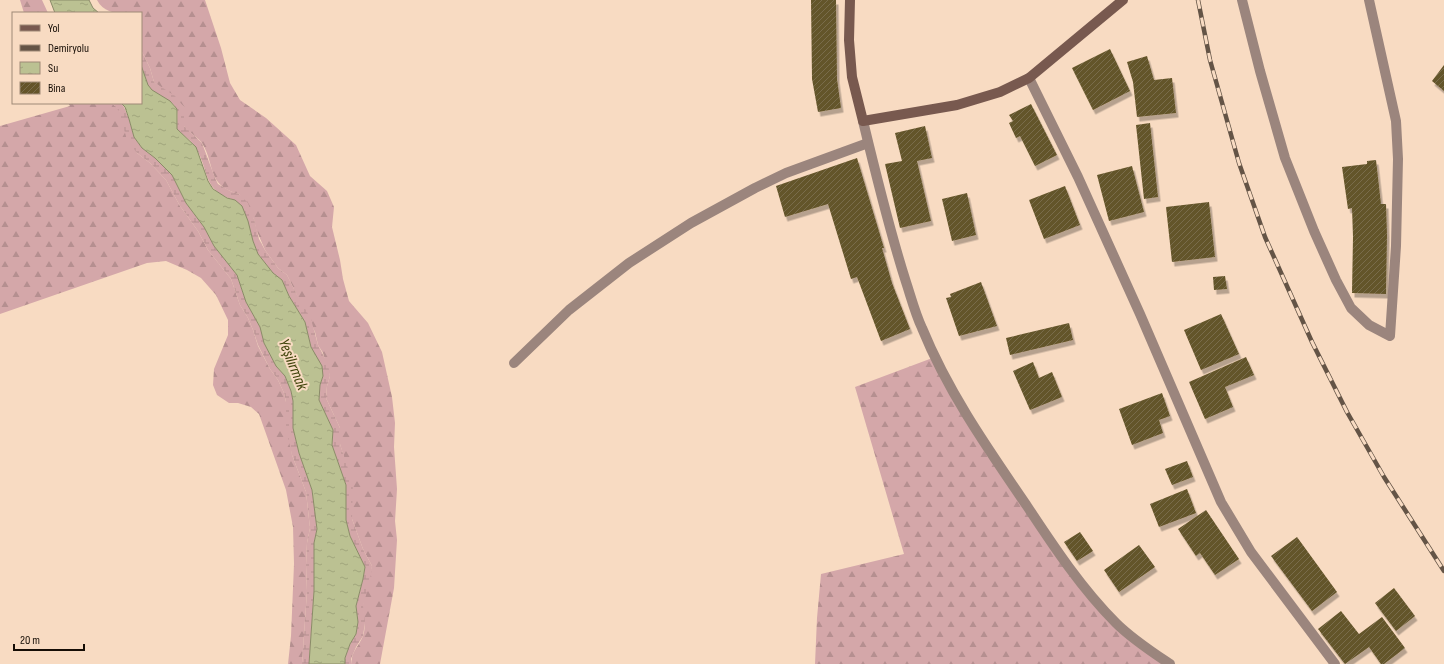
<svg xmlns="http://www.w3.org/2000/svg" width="1444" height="664" font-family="'Sofia Sans Condensed',sans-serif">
	<defs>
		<pattern id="forest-firs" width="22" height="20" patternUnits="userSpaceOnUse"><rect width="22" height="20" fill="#d4a7a9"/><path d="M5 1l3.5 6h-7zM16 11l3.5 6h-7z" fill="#b58f90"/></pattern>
		<pattern id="wetland-marsh" width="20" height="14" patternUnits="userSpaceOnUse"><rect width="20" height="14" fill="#d4a7a9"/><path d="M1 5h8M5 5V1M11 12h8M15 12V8" fill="none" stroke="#b58f90"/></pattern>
		<pattern id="water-ripples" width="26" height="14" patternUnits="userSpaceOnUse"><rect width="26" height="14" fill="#bbc192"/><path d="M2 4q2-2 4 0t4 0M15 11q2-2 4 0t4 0" fill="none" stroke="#a0a57c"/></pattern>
		<pattern id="building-hatch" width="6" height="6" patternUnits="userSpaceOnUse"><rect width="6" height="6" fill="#645429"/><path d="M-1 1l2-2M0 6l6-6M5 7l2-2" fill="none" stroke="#796c4c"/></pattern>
		<filter id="shadow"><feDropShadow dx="2.5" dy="4.5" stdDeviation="0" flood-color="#0004"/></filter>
	</defs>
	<rect width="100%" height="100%" fill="#f8dbc2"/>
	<path fill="url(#forest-firs)" d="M20 0H42L48 13H24Z
		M97 0H205L221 48 230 83 240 100 266 118 296 145 310 176 327 191 334 207 332 227 340 260 343 279 349 301 368 323 382 352 392 397 395 423 394 447 397 489 395 521 397 540 394 588 380 664H352C350 653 359 646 363 636 367 624 362 616 363 605 364 592 369 578 372 566L363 549 352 519V505L343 454 340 444V428L326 398 327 386 330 376 323 353 318 345 315 332 287 275 278 268 265 250 256 229 254 219 239 194C206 185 216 166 202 143 197 136 189 133 184 126V107L154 82 150 68 141 50V13C125 13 106 17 97 0Z
		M68 103H112L119 110 137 153 150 163 166 180 180 206 198 231 208 250 231 279 240 305 248 318 253 330 258 346 270 369 278 380 284 393 286 402 292 455 306 492 310 528 307 543 306 565 307 591 302 664H288L291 636 294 564 293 527 286 490 259 414 251 407 238 403H229L217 395 213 385 214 369 228 335V320L216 295 201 278 187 270 166 261 147 263 0 314V126L70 106Z
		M935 357 1054 547 1117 624 1170 664H815L817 618 821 574 904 554 855 387Z"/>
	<path fill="url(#wetland-marsh)" d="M141 50 150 68 154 82 175 96 184 107V126L202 143 215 178 218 184 230 191 239 194 248 203 254 219 259 239 265 250 278 268 287 275 296 293 311 319 318 345 328 364 330 376 327 386 326 398 340 428V444L353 484 352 519 363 549 372 566 370 581 363 606 365 622 363 636 356 647 351 659 352 664H345V658L350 644 356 634 358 622 356 606 363 579 365 567 350 536 346 520V485L332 445 333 430 319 400 320 385 323 376 311 347 305 322 289 296 282 280 273 273 258 254 249 230 248 221 235 200C202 191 210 172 196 148 192 140 183 136 177 129 177 123 178 115 177 110 173 98 155 96 148 86 142 77 141 61 141 50Z
		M112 103H121L124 107 129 119 134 137 142 148 155 158 172 175 186 203 204 227 214 246 237 275 246 302 260 327 264 343 276 366 285 376 291 391 293 401V428L299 453 312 490 317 529 314 543V591L309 664H302L307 591 306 565 307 543 310 528 306 492 292 455 286 429V402L284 393 278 380 270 369 258 345 253 330 248 318 240 305 231 279 208 250 198 231 180 206 166 180 150 163 137 153 127 140 119 111Z"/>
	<path fill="url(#water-ripples)" stroke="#8a8b68" d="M50 0H89L93 8 99 13H55Z
		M141 65 148 85 152 90 170 101 177 109V129L196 147 208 181 213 189 227 198 235 200 242 206 248 221 253 241 258 254 273 273 282 280 289 296 305 322 311 347 322 366 323 376 320 385 319 400 333 430 332 445 346 485V520L350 536 365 567 363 579 356 606 358 622 356 634 350 644 345 658V664H309L314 591V543L317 529 312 490 299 453 293 428V401L291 391 285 376 276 366 264 343 260 327 246 302 237 275 214 246 204 227 186 203 172 175 155 158 142 148 134 137 129 119 125 107 121 103H141Z"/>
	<path fill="url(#building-hatch)" filter="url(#shadow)" d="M811 0H836L837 79 841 108 818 112 812 79Z
		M1110 49 1130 91 1093 110 1072 68Z
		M1147 56 1154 80 1172 78 1176 113 1137 117 1133 82 1127 62Z
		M1444 65V91L1432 81Z
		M1031 104 1057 155 1035 166 1020 136 1016 138 1009 123 1013 121 1009 115Z
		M1150 123 1158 197 1144 199 1136 125Z
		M925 126 932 158 917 161 931 221 900 228 885 164 902 161 895 133Z
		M857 158 884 248H882L892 283 910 329 881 341 857 277 851 279 828 204 785 217 776 186Z
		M1376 160 1381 204H1386L1387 235 1386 294 1352 293 1353 237 1352 208 1348 209 1342 167 1367 164V161Z
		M1132 166 1144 212 1109 221 1097 175Z
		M1065 186 1080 225 1044 239 1029 200Z
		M967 193 976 235 952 241 942 199Z
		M1209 202 1215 257 1172 262 1166 207Z
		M1225 276 1227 289 1214 290 1213 277Z
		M981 282 997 326 959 336 946 298 951 297 950 294Z
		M1221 314 1239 354 1201 370 1184 330Z
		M1069 323 1073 340 1010 355 1006 338Z
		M1246 357 1254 375 1225 387 1233 407 1205 419 1189 382Z
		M1033 362 1039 378 1052 372 1062 397 1030 410 1013 371Z
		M1162 393 1170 416 1159 420 1163 433 1132 445 1119 409Z
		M1187 461 1193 477 1172 485 1165 469Z
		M1187 489 1196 513 1159 527 1150 504Z
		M1206 510 1239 559 1215 575 1200 553 1196 556 1178 529Z
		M1080 532 1093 551 1077 561 1064 542Z
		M1297 537 1337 592 1312 611 1271 556Z
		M1139 545 1155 567 1119 592 1104 570Z
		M1394 588 1415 616 1396 631 1375 603Z
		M1341 611 1359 634 1382 617 1405 648 1384 664H1381L1369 647 1345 664 1318 629Z"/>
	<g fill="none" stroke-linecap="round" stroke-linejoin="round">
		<path stroke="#9b857d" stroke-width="10" d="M1242 0 1260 71 1285 158 1314 231 1336 280 1351 308 1369 325 1390 336 1396 246 1398 159 1396 121 1369 0
			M514 363 569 310 629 263 691 223 755 188 786 173 868 143"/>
		<path stroke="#9b857d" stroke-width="10" d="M1029 78 1078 177 1140 314 1221 502 1251 552 1335 664
			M863 121C876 175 889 229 906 282 911 297 915 313 922 328 948 392 988 449 1027 506 1054 547 1082 589 1116 623 1132 639 1152 652 1170 664"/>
		<path stroke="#78594f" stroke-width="10" d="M850 0 849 40 852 77 863 121 957 105 1000 92 1029 78 1123 0"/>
		<g stroke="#645446" stroke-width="4.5">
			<path id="rail" d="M1198 0 1210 60 1239 163 1265 237 1312 342 1347 412 1384 477 1444 571"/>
		</g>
		<use href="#rail" stroke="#f8dbc2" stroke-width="3" stroke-dasharray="9" stroke-linecap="butt"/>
	</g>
	<g text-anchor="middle" stroke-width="4" stroke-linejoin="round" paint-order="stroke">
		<g font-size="16" font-style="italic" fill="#3f430a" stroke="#f8dbc2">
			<text transform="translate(294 364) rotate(68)" y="6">Yeşilırmak</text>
		</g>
	</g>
	<rect x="12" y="12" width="130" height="92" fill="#f8dbc2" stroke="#9e8976"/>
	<rect x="20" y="25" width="20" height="6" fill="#78594f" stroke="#9e8976"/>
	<text x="48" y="32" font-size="12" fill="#160d05">Yol</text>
	<rect x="20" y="45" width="20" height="6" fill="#645446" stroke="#9e8976"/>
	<text x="48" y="52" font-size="12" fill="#160d05">Demiryolu</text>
	<rect x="20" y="62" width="20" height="12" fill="url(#water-ripples)" stroke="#9e8976"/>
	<text x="48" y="72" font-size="12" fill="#160d05">Su</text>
	<rect x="20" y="82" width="20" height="12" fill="url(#building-hatch)" stroke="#9e8976"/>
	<text x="48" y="92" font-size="12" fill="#160d05">Bina</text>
	<path d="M14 644v6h70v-6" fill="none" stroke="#160d05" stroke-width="2"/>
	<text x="20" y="644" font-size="12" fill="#160d05" stroke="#f8dbc2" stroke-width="3" paint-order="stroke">20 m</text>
</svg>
